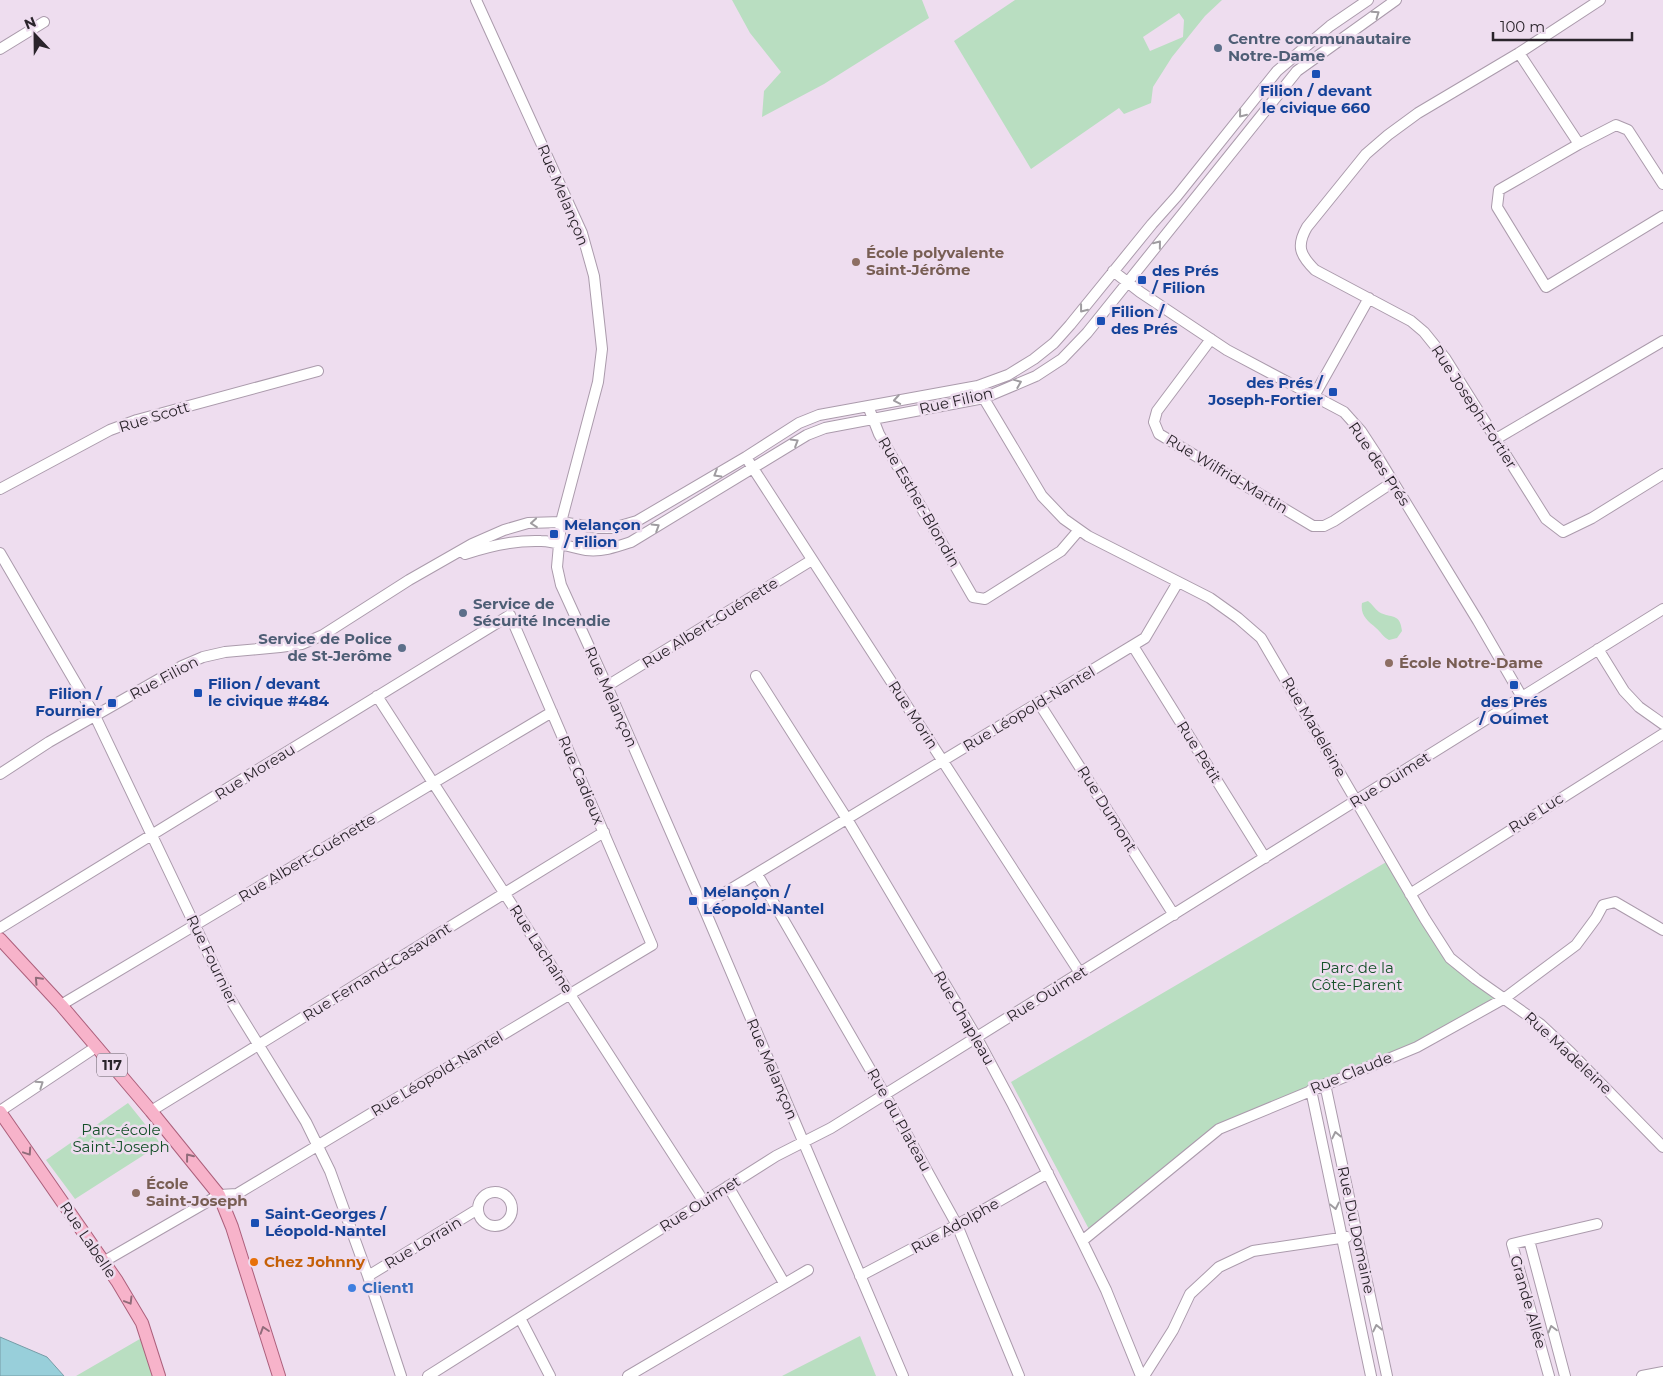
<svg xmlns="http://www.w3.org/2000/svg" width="1663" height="1376" font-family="Montserrat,sans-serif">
	<rect width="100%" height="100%" fill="#eeddef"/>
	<path fill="#b9dec1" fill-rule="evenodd" d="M732 0H922L929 18 824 84 762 117 764 91 781 72 750 33Z
		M1015 0H1222L1205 16 1172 57 1153 87 1151 103 1124 114 1119 108 1031 169 954 41ZM1179 13 1184 20 1183 37 1150 51 1143 37Z
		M1368 601C1372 604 1375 609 1379 612 1391 619 1400 612 1402 631L1397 638 1389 640C1383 637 1381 632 1376 628 1368 621 1360 616 1362 603Z
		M1388 861 1447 960 1505 998 1334 1083 1209 1136 1091 1233 1011 1082Z
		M128 1103 161 1144 75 1199 46 1160Z
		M145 1336 156 1376H76Z
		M860 1336 876 1376H782Z"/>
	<path fill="#98cfda" stroke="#779ca6" d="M0 1337 47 1357 64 1376H0Z"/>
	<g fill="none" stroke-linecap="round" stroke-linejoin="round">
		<g stroke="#ab9bac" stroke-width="12">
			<path id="minor" d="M476 0 582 233 594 276 602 349 598 382 561 522 557 567 561 585 607 686 703 906 903 1376
				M1600 0 1519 53 1418 113 1388 135 1366 154 1307 227C1296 246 1300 255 1315 270L1411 321 1424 332 1445 358 1546 519 1563 532 1592 518 1663 474
				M0 49 44 22
				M1519 53 1579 144
				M1663 184 1628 130 1616 125 1579 144 1499 190 1497 207 1546 287 1663 216
				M1113 271 1140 292 1227 350 1344 412 1361 431 1376 454 1478 621 1522 697
				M1211 339 1157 411 1154 422 1159 434 1313 526H1324L1334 521 1393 482
				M980 392 1042 496 1064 519 1088 536 1210 598 1238 618 1261 638 1425 919 1450 958 1476 979 1540 1024 1571 1053 1663 1147
				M1314 396 1369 298
				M868 406 879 434 973 597 985 599 1061 551 1079 530
				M1496 439 1663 341
				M749 462 1080 973
				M0 489 110 430 137 420 318 371
				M0 553 95 716 229 997 306 1122 330 1171 368 1276 401 1376
				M465 554C489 546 516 540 541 541 556 541 571 548 586 550 602 552 616 547 631 542L807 435 825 428 984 398 1036 376 1062 359 1087 333 1297 71 1396 0
				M1133 646 1265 858
				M1598 649 1624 691 1639 707 1663 724
				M756 676 847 819 977 1038 1013 1105 1082 1241 1106 1290 1141 1376
				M607 686 812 560
				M377 696 704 1202
				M1039 703 1174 915
				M0 774 49 742 182 666 203 657 225 652 280 647 302 644 323 635 409 580 472 544 504 530 528 523 561 522 598 528H613L637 521 746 457 799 423 819 415 978 386 1008 375 1034 359 1054 343 1070 325 1152 224 1177 196 1277 71 1330 26 1368 0
				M757 874 885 1095 957 1225 1019 1376
				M1410 894 1663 734
				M703 906 1145 638 1178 582
				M0 928 510 615 652 945 237 1194 219 1195 103 1262
				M61 1005 552 712
				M1325 1084 1387 1376
				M1311 1090 1371 1376
				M0 1111 96 1047
				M151 1111 604 832
				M728 1186 784 1283
				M478 1209a17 17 0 1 1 34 0a17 17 0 1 1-34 0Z
				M1529 1240 1565 1376
				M1082 1241 1219 1129 1417 1047 1505 998 1576 945 1596 918 1603 905 1615 902 1663 930
				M368 1276 478 1209
				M860 1276 957 1225 1048 1173
				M520 1318 550 1376
				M428 1376 776 1156 831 1128 1663 609
				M628 1376 808 1270
				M1144 1376 1173 1330 1190 1294 1219 1267 1253 1251 1347 1237
				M1549 1376 1512 1244 1597 1224
				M1642 1376 1663 1372"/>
		</g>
		<g stroke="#ac607c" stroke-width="14">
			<path id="major" d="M0 939 61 1005 151 1111 219 1195 232 1227 279 1376
				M0 1112 117 1281 142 1323 159 1376"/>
		</g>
		<use href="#minor" stroke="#fff" stroke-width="10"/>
		<use href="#major" stroke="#f7b3ca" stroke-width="12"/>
	</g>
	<defs><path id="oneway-chevron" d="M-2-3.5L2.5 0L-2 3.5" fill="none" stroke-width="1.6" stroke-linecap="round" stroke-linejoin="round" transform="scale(1.25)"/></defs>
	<g stroke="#9f9ca0">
		<use href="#oneway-chevron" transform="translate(1376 14) rotate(-35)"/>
		<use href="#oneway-chevron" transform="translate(1242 114) rotate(129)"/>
		<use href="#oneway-chevron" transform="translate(1158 244) rotate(-51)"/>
		<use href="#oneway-chevron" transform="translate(1083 309) rotate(128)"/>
		<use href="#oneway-chevron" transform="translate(1018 383) rotate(-22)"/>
		<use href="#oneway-chevron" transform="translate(897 400) rotate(170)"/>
		<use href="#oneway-chevron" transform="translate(795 442) rotate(-31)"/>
		<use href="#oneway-chevron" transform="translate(717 474) rotate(149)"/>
		<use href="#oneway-chevron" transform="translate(534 523) rotate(175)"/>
		<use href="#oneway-chevron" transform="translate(656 527) rotate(-32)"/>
		<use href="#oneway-chevron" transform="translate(40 1084) rotate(-34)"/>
		<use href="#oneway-chevron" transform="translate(1336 1135) rotate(-102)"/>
		<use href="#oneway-chevron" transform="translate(1335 1206) rotate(78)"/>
		<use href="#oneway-chevron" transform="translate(1377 1328) rotate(-102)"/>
		<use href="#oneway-chevron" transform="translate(1552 1329) rotate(-105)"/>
	</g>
	<g stroke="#906c7a">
		<use href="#oneway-chevron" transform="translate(38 980) rotate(-133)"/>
		<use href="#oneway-chevron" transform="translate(28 1152) rotate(56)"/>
		<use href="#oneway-chevron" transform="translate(189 1157) rotate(-128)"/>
		<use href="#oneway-chevron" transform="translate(129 1301) rotate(59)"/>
		<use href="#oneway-chevron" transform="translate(264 1330) rotate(-108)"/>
	</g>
	<g fill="#5c6f8a" stroke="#eeddef" stroke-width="2">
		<circle cx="1218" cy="48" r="5"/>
		<circle cx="463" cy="613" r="5"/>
		<circle cx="402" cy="648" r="5"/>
	</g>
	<g fill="#1a4fb4" stroke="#eeddef" stroke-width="2">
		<rect x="1311" y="69" width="10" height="10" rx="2.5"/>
		<rect x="1137" y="275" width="10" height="10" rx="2.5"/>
		<rect x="1096" y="316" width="10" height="10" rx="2.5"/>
		<rect x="1328" y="387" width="10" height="10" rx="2.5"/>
		<rect x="549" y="529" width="10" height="10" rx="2.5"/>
		<rect x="1509" y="680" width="10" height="10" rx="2.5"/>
		<rect x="193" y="688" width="10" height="10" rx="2.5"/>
		<rect x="107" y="698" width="10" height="10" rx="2.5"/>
		<rect x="688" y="896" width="10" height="10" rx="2.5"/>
		<rect x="250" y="1218" width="10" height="10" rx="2.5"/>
	</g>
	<g fill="#8d6e63" stroke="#eeddef" stroke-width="2">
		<circle cx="856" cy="262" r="5"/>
		<circle cx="1389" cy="663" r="5"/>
		<circle cx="136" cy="1193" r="5"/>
	</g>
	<circle fill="#e8710a" stroke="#eeddef" stroke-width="2" cx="254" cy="1262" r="5"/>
	<circle fill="#3f7fe0" stroke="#eeddef" stroke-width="2" cx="352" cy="1288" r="5"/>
	<g text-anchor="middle" stroke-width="5" stroke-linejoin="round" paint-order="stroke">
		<rect fill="#eeddef" stroke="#655c66" stroke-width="1" x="97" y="1053.5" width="30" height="23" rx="4"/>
		<g font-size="14" font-weight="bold" fill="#2a242b">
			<text x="112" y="1070">117</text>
		</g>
		<g font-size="15" font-weight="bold" fill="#4e5e75" stroke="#eeddef" text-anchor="start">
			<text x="1228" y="44">Centre communautaire<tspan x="1228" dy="17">Notre-Dame</tspan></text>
			<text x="473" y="609">Service de<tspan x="473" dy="17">Sécurité Incendie</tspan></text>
			<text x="392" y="644" text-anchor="end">Service de Police<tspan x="392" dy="17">de St-Jerôme</tspan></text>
		</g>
		<g font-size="15" font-weight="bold" fill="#164399" stroke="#eeddef" text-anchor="start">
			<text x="1316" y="96" text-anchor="middle">Filion / devant<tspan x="1316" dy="17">le civique 660</tspan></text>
			<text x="1152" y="276">des Prés<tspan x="1152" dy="17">/ Filion</tspan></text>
			<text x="1111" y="317">Filion /<tspan x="1111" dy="17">des Prés</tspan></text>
			<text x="1323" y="388" text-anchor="end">des Prés /<tspan x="1323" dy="17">Joseph-Fortier</tspan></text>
			<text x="564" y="530">Melançon<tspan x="564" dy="17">/ Filion</tspan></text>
			<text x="208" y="689">Filion / devant<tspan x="208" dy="17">le civique #484</tspan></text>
			<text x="102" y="699" text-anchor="end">Filion /<tspan x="102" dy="17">Fournier</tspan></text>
			<text x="1514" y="707" text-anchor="middle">des Prés<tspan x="1514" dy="17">/ Ouimet</tspan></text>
			<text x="703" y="897">Melançon /<tspan x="703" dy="17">Léopold-Nantel</tspan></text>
			<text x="265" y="1219">Saint-Georges /<tspan x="265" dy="17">Léopold-Nantel</tspan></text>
		</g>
		<g font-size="15" fill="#2a242b" stroke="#eeddef">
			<text transform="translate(563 195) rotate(67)" y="5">Rue Melançon</text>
			<text transform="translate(956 401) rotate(-13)" y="5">Rue Filion</text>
			<text transform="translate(1474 407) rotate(57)" y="5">Rue Joseph-Fortier</text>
			<text transform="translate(154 417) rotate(-17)" y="5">Rue Scott</text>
			<text transform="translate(1379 464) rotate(56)" y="5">Rue des Prés</text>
			<text transform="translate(1227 474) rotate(31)" y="5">Rue Wilfrid-Martin</text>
			<text transform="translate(919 502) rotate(60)" y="5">Rue Esther-Blondin</text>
			<text transform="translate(710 623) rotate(-32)" y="5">Rue Albert-Guénette</text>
			<text transform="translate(164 678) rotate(-28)" y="5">Rue Filion</text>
			<text transform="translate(611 697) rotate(66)" y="5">Rue Melançon</text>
			<text transform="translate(1029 709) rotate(-31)" y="5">Rue Léopold-Nantel</text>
			<text transform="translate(913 715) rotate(57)" y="5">Rue Morin</text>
			<text transform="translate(1314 727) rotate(60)" y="5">Rue Madeleine</text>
			<text transform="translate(1199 752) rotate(58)" y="5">Rue Petit</text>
			<text transform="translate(255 772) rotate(-32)" y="5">Rue Moreau</text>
			<text transform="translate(581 780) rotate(67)" y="5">Rue Cadieux</text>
			<text transform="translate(1390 780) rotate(-32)" y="5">Rue Ouimet</text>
			<text transform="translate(1107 809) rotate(58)" y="5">Rue Dumont</text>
			<text transform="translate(1536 813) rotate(-32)" y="5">Rue Luc</text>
			<text transform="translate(307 858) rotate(-31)" y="5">Rue Albert-Guénette</text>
			<text transform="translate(541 949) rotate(57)" y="5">Rue Lachaîne</text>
			<text transform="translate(212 960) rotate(64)" y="5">Rue Fournier</text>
			<text transform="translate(377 972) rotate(-32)" y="5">Rue Fernand-Casavant</text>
			<text transform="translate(1047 994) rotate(-32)" y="5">Rue Ouimet</text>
			<text transform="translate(964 1018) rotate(60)" y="5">Rue Chapleau</text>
			<text transform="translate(1568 1053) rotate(43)" y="5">Rue Madeleine</text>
			<text transform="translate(772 1069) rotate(67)" y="5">Rue Melançon</text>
			<text transform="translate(1351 1073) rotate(-22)" y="5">Rue Claude</text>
			<text transform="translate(437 1074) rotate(-31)" y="5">Rue Léopold-Nantel</text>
			<text transform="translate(899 1120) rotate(61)" y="5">Rue du Plateau</text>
			<text transform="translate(700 1204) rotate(-32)" y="5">Rue Ouimet</text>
			<text transform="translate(955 1226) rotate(-29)" y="5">Rue Adolphe</text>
			<text transform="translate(1356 1230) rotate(78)" y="5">Rue Du Domaine</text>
			<text transform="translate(88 1240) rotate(56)" y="5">Rue Labelle</text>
			<text transform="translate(423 1243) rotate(-31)" y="5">Rue Lorrain</text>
			<text transform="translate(1528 1302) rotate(74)" y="5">Grande Allée</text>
		</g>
		<g font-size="15" font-weight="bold" fill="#785e54" stroke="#eeddef" text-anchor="start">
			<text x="866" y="258">École polyvalente<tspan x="866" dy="17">Saint-Jérôme</tspan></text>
			<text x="1399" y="668">École Notre-Dame</text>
			<text x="146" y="1189">École<tspan x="146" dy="17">Saint-Joseph</tspan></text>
		</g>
		<g font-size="15" fill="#145029" stroke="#eeddef">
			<text x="1357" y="973">Parc de la<tspan x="1357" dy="17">Côte-Parent</tspan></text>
			<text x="121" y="1135">Parc-école<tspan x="121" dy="17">Saint-Joseph</tspan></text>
		</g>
		<g font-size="15" font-weight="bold" fill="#c56008" stroke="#eeddef" text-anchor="start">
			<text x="264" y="1267">Chez Johnny</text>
		</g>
		<g font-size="15" font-weight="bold" fill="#366cbe" stroke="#eeddef" text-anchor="start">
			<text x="362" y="1293">Client1</text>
		</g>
	</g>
	<g transform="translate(35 35) rotate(338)" stroke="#eeddef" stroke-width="4" paint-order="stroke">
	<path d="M0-4L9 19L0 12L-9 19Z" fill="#2a242b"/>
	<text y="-8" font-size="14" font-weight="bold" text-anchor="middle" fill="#2a242b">N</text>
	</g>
	<path d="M1493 32v8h139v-8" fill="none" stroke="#2a242b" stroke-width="2.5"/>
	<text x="1500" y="32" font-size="15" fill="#2a242b" stroke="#eeddef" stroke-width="4" paint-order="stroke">100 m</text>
</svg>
